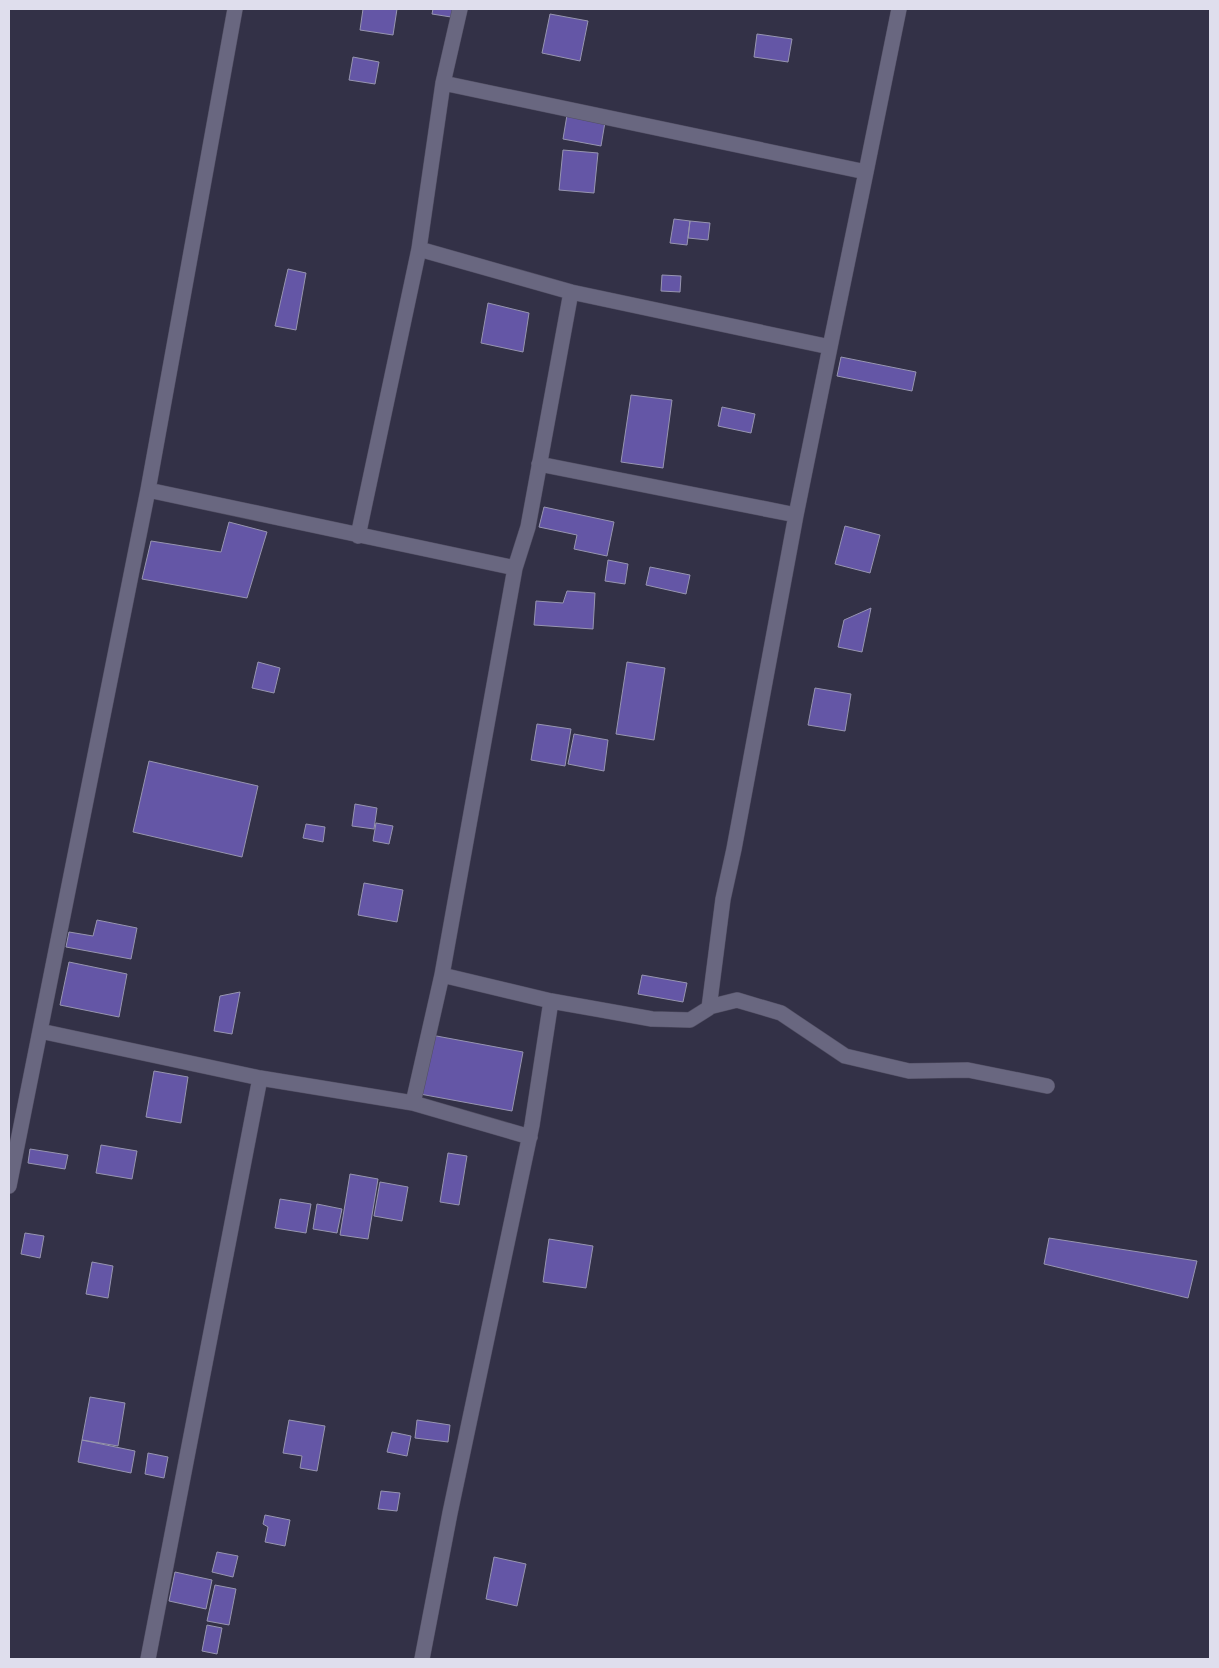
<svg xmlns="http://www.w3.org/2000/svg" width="1219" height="1668" font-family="Montserrat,sans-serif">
	<rect width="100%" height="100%" fill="#333147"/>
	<path fill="#6456a6" stroke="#9795b0" d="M363 9H397L393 35 360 30Z
		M433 9H453L451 17 432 14Z
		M550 14 588 21 580 61 542 53Z
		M757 34 792 39 788 62 754 57Z
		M353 57 379 62 375 84 349 80Z
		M567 115 605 122 601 146 563 139Z
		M563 150 598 153 594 193 559 190Z
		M674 219 690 221 687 245 670 243Z
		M690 221 710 223 708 240 688 238Z
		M288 269 306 273 296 330 275 326Z
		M662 275 681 276 680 292 661 291Z
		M488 303 529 313 523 352 481 343Z
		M841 357 916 372 912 391 837 376Z
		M631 395 672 400 663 468 621 462Z
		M722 407 755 414 751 433 718 426Z
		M544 507 614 522 607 556 574 549 577 535 539 527Z
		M229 522 267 532 247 598 142 579 151 541 221 552Z
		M845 526 880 535 870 573 835 564Z
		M608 560 628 564 625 584 605 581Z
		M650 567 690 575 686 594 646 585Z
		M567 591 595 593 593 629 534 625 536 601 563 603Z
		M871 608 862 652 838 647 844 620Z
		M258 662 280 668 274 693 252 688Z
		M627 662 665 668 654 740 616 734Z
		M815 688 851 694 845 731 808 725Z
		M537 724 571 729 565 766 531 760Z
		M574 734 608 740 604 771 568 764Z
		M149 761 258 786 242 857 133 832Z
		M355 804 377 808 374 829 352 826Z
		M376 823 393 826 389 844 373 841Z
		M306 824 325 827 323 842 303 838Z
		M364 883 403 890 397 922 358 915Z
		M97 920 137 928 131 959 66 947 69 932 93 936Z
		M69 962 127 974 119 1017 60 1005Z
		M642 975 687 983 683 1002 638 994Z
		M240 992 232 1034 214 1031 220 996Z
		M431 1035 523 1052 512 1111 420 1094Z
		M154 1071 188 1077 181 1123 146 1117Z
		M101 1145 137 1151 132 1179 96 1173Z
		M30 1149 68 1155 65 1169 28 1163Z
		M448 1153 467 1156 459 1205 440 1202Z
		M350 1174 378 1179 368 1239 340 1235Z
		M380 1182 408 1187 402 1221 374 1216Z
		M280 1199 311 1204 306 1233 275 1228Z
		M317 1204 342 1209 337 1233 313 1229Z
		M25 1233 44 1236 40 1258 21 1254Z
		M1049 1238 1197 1261 1188 1298 1044 1264Z
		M549 1239 593 1246 586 1288 543 1282Z
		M92 1262 113 1266 108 1298 86 1294Z
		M90 1397 125 1403 118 1446 82 1440Z
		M289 1420 325 1426 317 1471 300 1468 302 1456 283 1453Z
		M417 1420 450 1425 448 1442 415 1438Z
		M392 1432 411 1436 407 1456 387 1452Z
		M82 1440 135 1451 131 1473 78 1462Z
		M148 1453 168 1457 164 1478 145 1474Z
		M381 1491 400 1493 397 1511 378 1509Z
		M265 1515 290 1520 285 1546 265 1542 268 1527 263 1524Z
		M217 1552 238 1556 233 1577 212 1572Z
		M494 1557 526 1564 517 1606 486 1599Z
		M175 1572 212 1580 206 1609 169 1601Z
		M215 1585 236 1589 229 1625 207 1621Z
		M207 1625 222 1628 217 1654 202 1651Z"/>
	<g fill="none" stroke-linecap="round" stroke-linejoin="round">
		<g stroke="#524f63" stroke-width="16">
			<path id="minor" d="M443 83 866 172 899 9
				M419 249 443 83 460 9
				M571 292 830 347 866 172
				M539 464 796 515 830 347
				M148 490 515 568 442 975
				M358 536 419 249 571 292 528 527 515 568
				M551 1001 652 1019 690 1020 709 1008 723 899 734 849 796 515
				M709 1007 737 1000 781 1013 845 1056 909 1071 968 1070 1047 1086
				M40 1031 260 1078 148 1659
				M260 1078 413 1103 442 975 551 1001 532 1125 450 1513 422 1659
				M413 1103 530 1137
				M9 1186 148 490 235 9"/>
		</g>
		<use href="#minor" stroke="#696780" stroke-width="15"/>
	</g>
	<rect width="1219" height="1668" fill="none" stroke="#dfdeed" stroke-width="20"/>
</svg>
